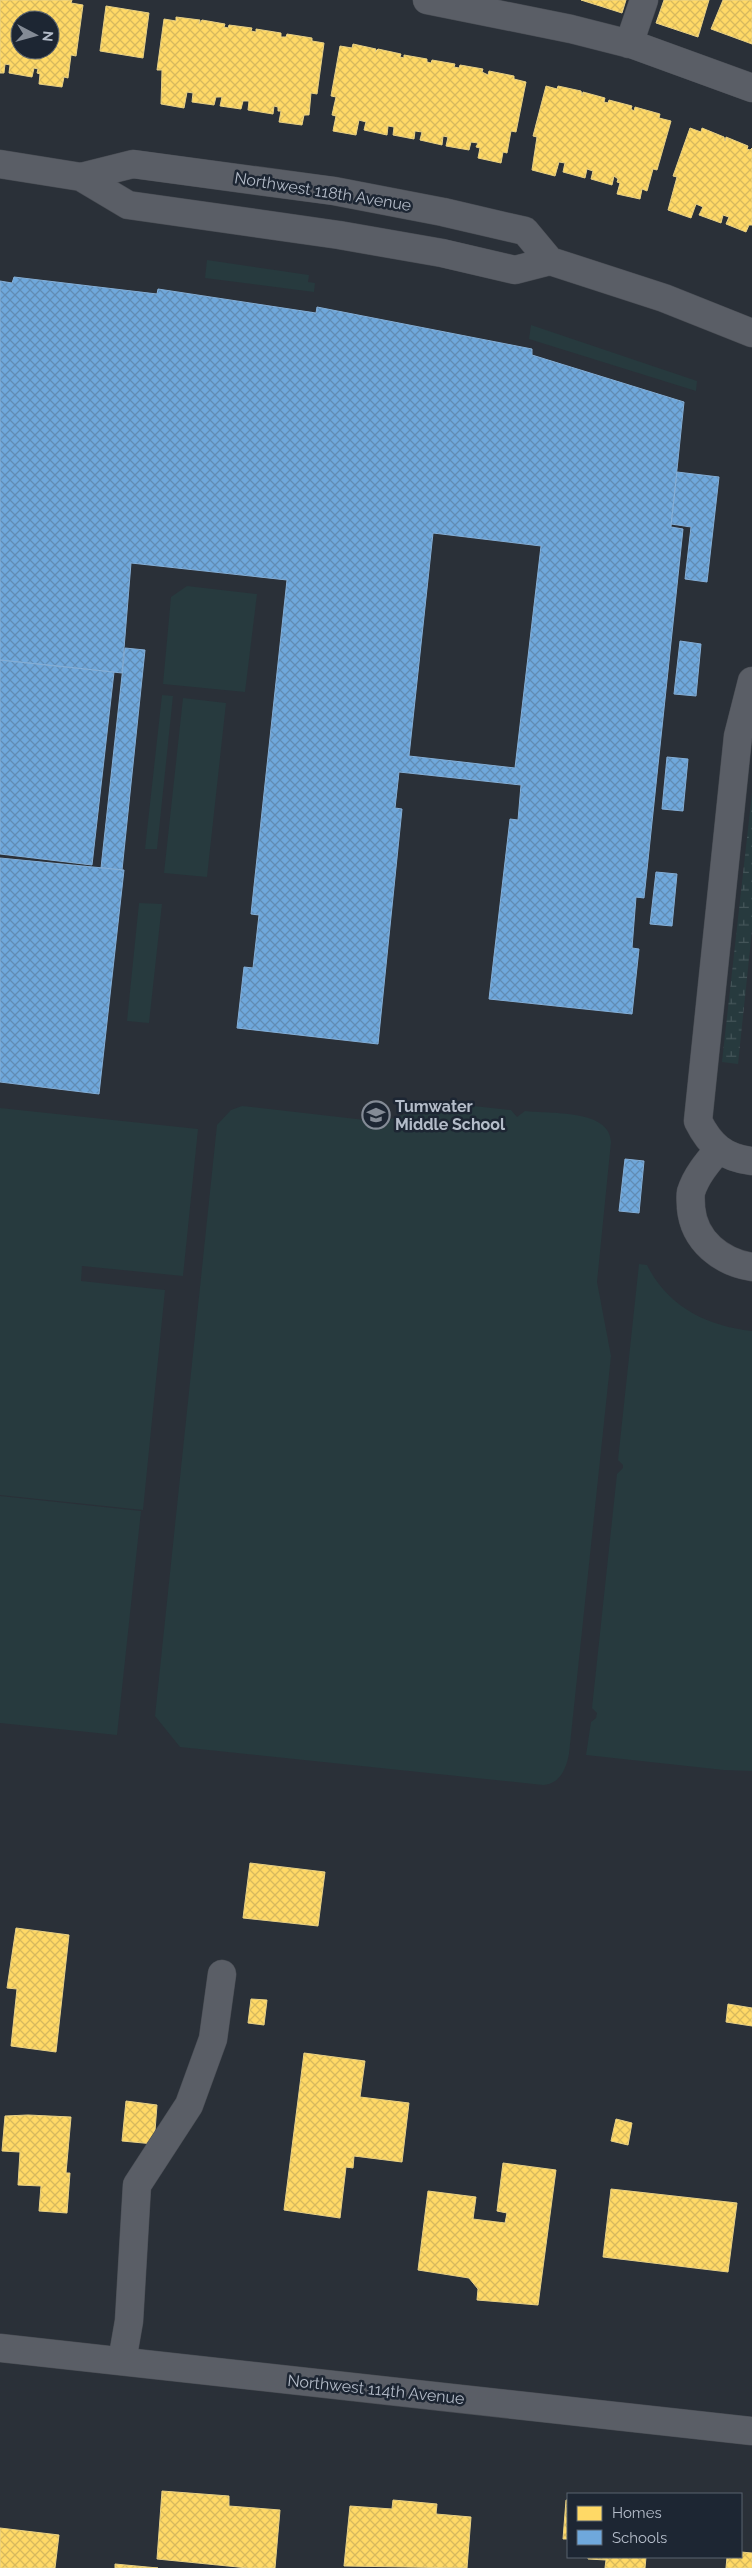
<svg xmlns="http://www.w3.org/2000/svg" width="752" height="2568" font-family="Raleway,sans-serif">
	<defs>
		<pattern id="wetland-marsh" width="20" height="14" patternUnits="userSpaceOnUse" patternTransform="scale(1.25)"><rect width="20" height="14" fill="#273a3e"/><path d="M1 5h8M5 5V1M11 12h8M15 12V8" fill="none" stroke="#445559"/></pattern>
		<pattern id="homes-cross-hatch" width="8" height="8" patternUnits="userSpaceOnUse" patternTransform="scale(1.25)"><rect width="8" height="8" fill="#ffd966"/><path d="M0 0l8 8M0 8l8-8" fill="none" stroke="#d7b95e"/></pattern>
		<pattern id="schools-cross-hatch" width="8" height="8" patternUnits="userSpaceOnUse" patternTransform="scale(1.25)"><rect width="8" height="8" fill="#6fa8dc"/><path d="M0 0l8 8M0 8l8-8" fill="none" stroke="#618cb4"/></pattern>
	</defs>
	<rect width="100%" height="100%" fill="#2a3038"/>
	<path fill="#273a3e" d="M207 260 309 275 308 282 315 283 314 292 205 278Z
		M531 325 697 381 696 391 529 339Z
		M187 586 257 594 245 692 163 684 171 597Z
		M162 695 173 696 157 849H145Z
		M183 698 226 703 207 877 164 873Z
		M139 903 162 904 149 1023 127 1021Z
		M446 1103 511 1110 517 1117 525 1111C550 1114 610 1109 611 1142L597 1282 611 1356 569 1754C566 1769 560 1784 543 1785L180 1747 155 1716 217 1125 231 1110 242 1106 365 1120 391 1119 419 1109 426 1115 431 1106Z
		M0 1108 198 1129 183 1276 82 1266 81 1281 165 1290 143 1510 0 1495Z
		M639 1264 647 1265C668 1307 707 1326 752 1331V1771L724 1770 586 1755 591 1722 596 1718 597 1713 592 1708 617 1474 623 1468V1465L618 1460Z
		M0 1496 141 1511 117 1735 0 1723Z"/>
	<path fill="url(#wetland-marsh)" d="M752 793V930L738 1064 722 1062Z"/>
	<path fill="url(#homes-cross-hatch)" stroke="#e8d084" fill-rule="evenodd" d="M0 0H72L71 3 83 5 76 56 71 55 68 78 64 77 62 87 39 84 40 74 37 73 38 69 34 68 32 77 9 73 10 65 5 64 4 73H0ZM20 20H50V50H20Z
		M581 0H626L622 13Z
		M664 0H709L698 37 656 23Z
		M723 0H752V44L711 29Z
		M106 6 149 13 143 58 100 51Z
		M176 17 200 20 199 24 202 20 225 24 224 27 228 28 229 25 252 28 251 31 256 32V29L281 33V37H286L287 34 312 38V41L324 43 317 94 311 93 309 115H304L302 125 279 122 281 111H278V107L274 106 273 114 248 110 249 101H243L241 109 220 106 222 97H216L214 105 192 102 193 93 187 92 184 108 161 104 162 70H157L164 19 176 21Z
		M353 44 376 49 375 52 378 49 401 54 400 57 404 58V55L427 59V62L431 63 432 60 455 64 454 67 459 68 460 65 483 69 482 72 488 75 489 71 514 76V79L526 82 516 132 511 131 507 153 503 152 501 163 478 158 480 148 476 147 478 143 471 142 469 150 446 146 448 137 443 136 442 145 420 140 422 132 415 131 414 139 393 135 394 127 388 126 387 135 364 130 366 122 359 120 356 135 333 131 336 116 332 115 336 97 331 96 340 46 352 48Z
		M546 86 557 89 558 86 581 91 582 96 583 92 605 98 604 102 608 103 609 100 632 106 631 109 634 111 635 107 660 114 659 118 671 121 657 170 653 169 647 191 642 189 640 199 617 194 620 183 617 182 618 179 614 176 612 185 591 179 593 171 587 169 585 178 563 172 565 163 559 162 555 176 532 170 537 137 533 136Z
		M690 128 701 132 702 128 724 137 725 141 726 137 748 146 747 149 750 150 752 148V225H749L746 232 726 224 729 217 723 215 721 223 699 215 703 207 696 204 691 218 668 210 677 177 673 176Z
		M250 1863 325 1872 318 1926 243 1918Z
		M16 1928 69 1935 56 2052 11 2046 17 1989 7 1988Z
		M251 1999 267 2000 264 2025 248 2023Z
		M728 2004 752 2008V2026L726 2022Z
		M304 2053 365 2061 360 2097 409 2103 402 2162 354 2156 353 2168 346 2167 340 2218 284 2210Z
		M126 2101 157 2105 154 2144 122 2141Z
		M28 2115 71 2117 66 2173H70L67 2213 39 2211 41 2186 18 2185 20 2152 2 2151 5 2116Z
		M616 2119 632 2123 628 2145 611 2141Z
		M503 2163 556 2170 538 2305 477 2300 478 2289 469 2278 418 2270 428 2191 476 2197 473 2219 505 2223 507 2213 497 2211Z
		M611 2189 737 2203 728 2272 603 2257Z
		M162 2491 229 2496V2506L280 2510 275 2568H248L157 2559Z
		M393 2500 437 2504 436 2514 471 2517 467 2568 344 2566 350 2506 392 2509Z
		M566 2500H568V2539H563Z
		M0 2528 59 2535 55 2568H0Z
		M741 2552 752 2553V2568H726L727 2557H741Z
		M588 2557H646L645 2568H605L606 2560 588 2559Z
		M115 2564 158 2568H115Z"/>
	<path fill="url(#schools-cross-hatch)" stroke="#84aed6" fill-rule="evenodd" d="M14 277 157 294 158 289 316 313 317 307 532 349V355L684 402 671 527 683 529 644 898 636 897 632 948 639 949 632 1014 489 999 510 819 518 820 521 785 399 772 395 808 402 809 378 1044 237 1028 244 967 253 968 259 915 251 914 287 580 131 563 122 673 0 660V281L12 283ZM433 533 541 546 515 768 409 756Z
		M677 472 719 477 707 582 685 579 691 527 671 524Z
		M680 641 701 644 696 696 674 694Z
		M125 648 145 650 122 870 101 868Z
		M0 660 114 672 92 865 0 854Z
		M667 757 688 759 683 811 662 809Z
		M0 858 124 870 99 1094 0 1082Z
		M656 872 677 874 672 926 650 924Z
		M625 1159 644 1161 639 1213 619 1211Z"/>
	<g fill="none" stroke-linecap="round" stroke-linejoin="round">
		<g stroke="#484c53" stroke-width="29">
			<path id="minor" d="M427 0 571 29 634 45 752 88
				M629 44 644 0
				M0 164 81 177 128 205 339 235 442 253 515 270 550 261 664 298 752 333
				M81 177 133 164 334 191 443 212 525 231 550 261
				M752 681 738 736 698 1121C710 1145 724 1158 752 1161
				M718 1150C707 1163 696 1176 691 1192 690 1197 691 1203 691 1208 694 1241 721 1262 752 1267
				M0 2348 752 2431
				M122 2361 129 2321 137 2185 189 2105 213 2039 222 1974"/>
		</g>
		<use href="#minor" stroke="#5a5e66" stroke-width="28"/>
	</g>
	<defs>
		<g id="school-ring" transform="scale(1.4375)"><circle r="9.5" fill="#1d2633" stroke="#848b96" stroke-width="1.5"/><path d="M0-5L7-2L0 1L-7-2ZM-4 1L0 2.5L4 1V4Q0 6-4 4Z" fill="#848b96"/></g>
	</defs>
	<g fill-rule="evenodd">
		<use href="#school-ring" x="376" y="1115"/>
	</g>
	<g text-anchor="middle" stroke-width="5" stroke-linejoin="round" paint-order="stroke">
		<g font-size="16" fill="#b4bcc9" stroke="#1d2633">
			<text transform="translate(323 191) rotate(9)" y="6">Northwest 118th Avenue</text>
			<text transform="translate(376 2389) rotate(6)" y="6">Northwest 114th Avenue</text>
		</g>
		<g font-size="16" font-weight="bold" fill="#b4bcc9" stroke="#1d2633" text-anchor="start">
			<text x="395" y="1112">Tumwater<tspan x="395" dy="18">Middle School</tspan></text>
		</g>
	</g>
	<rect x="567" y="2493" width="175" height="65" fill="#1d2633" stroke="#59626f"/>
	<rect x="577" y="2506" width="25" height="15" fill="#ffd966" stroke="#59626f"/>
	<text x="612" y="2518" font-size="15" fill="#b4bcc9">Homes</text>
	<rect x="577" y="2530" width="25" height="15" fill="#6fa8dc" stroke="#59626f"/>
	<text x="612" y="2543" font-size="15" fill="#b4bcc9">Schools</text>
	<g transform="translate(35 35) rotate(96)"><circle r="24" fill="#1d2633" stroke="#59626f"/>
	<path d="M0-4L9 19L0 12L-9 19Z" fill="#848b96"/>
	<text y="-8" font-size="14" font-weight="bold" text-anchor="middle" fill="#b4bcc9">N</text>
	</g>
</svg>
